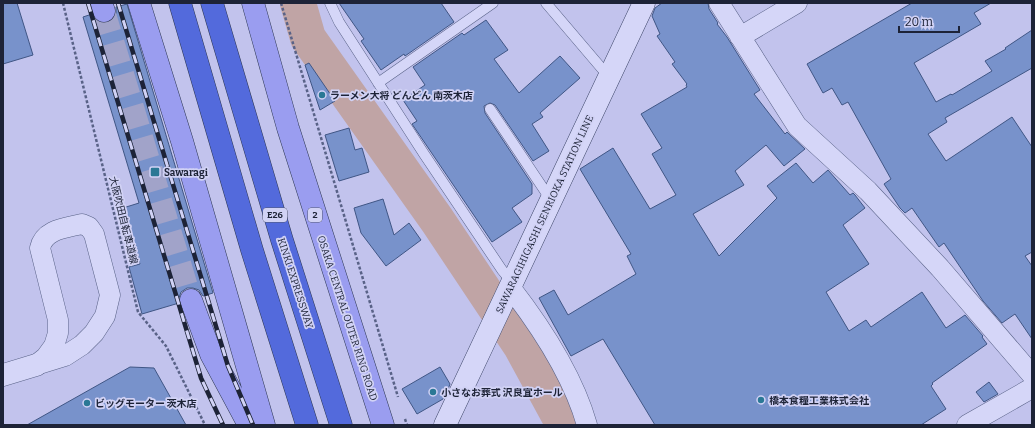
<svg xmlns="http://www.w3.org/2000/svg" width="1035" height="428" font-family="Bitter,'Noto Sans JP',serif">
	<rect width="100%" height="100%" fill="#c2c3ed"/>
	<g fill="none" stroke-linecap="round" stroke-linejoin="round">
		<path stroke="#c0a4a5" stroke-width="36" d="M298 3 308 38 437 220 521 346 564 425"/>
	</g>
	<path fill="#7892cb" stroke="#405685" d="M3 3H17L33 55 3 64Z
		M339 3H441L454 22 405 56 404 54 381 70 361 41 364 39Z
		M662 3H708L709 9 718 23 717 24 727 37 760 90 754 94 785 134 787 132 805 149 784 166 766 145 735 171 744 185 693 214 719 256 777 198 767 186 796 163 813 183 828 170 850 195 853 193 855 195 865 208 843 225 869 264 826 292 849 331 866 320 871 327 922 292 946 328 965 315 983 336 982 337 987 344 932 383 933 384 931 386 946 409 921 425H655L603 339 571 356 539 298 554 290 568 315 636 274 627 256 631 254 580 169 613 148 650 209 676 195 652 154 662 148 641 114 687 87 686 85 687 84 672 64 675 62 657 36 660 34 652 16 655 8Z
		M912 3H991L974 13 981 24 914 63 936 102 951 94 952 95 992 71 985 61 1006 49 1005 48 1032 30V68L945 118 947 122 928 134 946 161 1012 117 1032 147V252L1025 256 1032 266V339L1015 314 1002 323 983 301 944 243 939 247 912 208 905 213 900 208 884 184 891 179 848 102 842 105 832 88 823 93 807 64Z
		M127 4 213 293 203 296 199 290 193 288H187L181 292 179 298V303L142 314 129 267 140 264 123 208 139 203 83 17 92 14 96 21 102 23H108L114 19 116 13V7Z
		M486 20 508 50 494 59 519 93 560 56 580 78 540 113 543 117 532 124 549 151 533 161 495 105 490 103 484 106 485 113 532 184V194L512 208 522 222 492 242 412 124 417 121 403 100 425 85 413 67 462 33 464 35Z
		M309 63 335 101 320 110 305 65Z
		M349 128 355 150 362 148 369 172 339 181 325 135Z
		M383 199 394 235 409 223 421 240 386 266 361 233 354 208Z
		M130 367 154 368 186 425H27Z
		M440 367 450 384 447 392 443 399 417 414 402 389Z
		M989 382 998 394 984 402 976 392Z"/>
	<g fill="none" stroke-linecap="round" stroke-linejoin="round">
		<path stroke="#a1a3c9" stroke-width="22" stroke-dasharray="22 11" stroke-linecap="butt" d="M104 11 191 300"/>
		<g stroke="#596287" stroke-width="11">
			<path id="service" d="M330 3 339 22 424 154 502 270 512 282
				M546 3 609 77
				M378 83 493 3
				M490 109 551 200"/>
		</g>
		<g stroke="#596287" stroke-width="21">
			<path id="minor" d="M719 3 797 126 868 191 940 268 1032 375
				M740 37 797 3
				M82 224 89 227 94 234 110 295 105 316 94 333 82 345 65 356 36 365 46 357 54 346 58 333V320L40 248C44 229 66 228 82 224Z
				M510 287C541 327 573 376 587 425
				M967 425 1032 388"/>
		</g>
		<g stroke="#596287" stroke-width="23">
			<path id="tertiary" d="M3 375 36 365"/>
		</g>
		<g stroke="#3d4668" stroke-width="23">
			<path id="secondary" d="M445 425 644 3"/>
		</g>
		<g stroke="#2e3854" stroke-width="23">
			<path id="primary" d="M101 3 104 11
				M139 3 182 141 264 425
				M253 3 288 128 383 425
				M191 300 211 354 249 425"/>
		</g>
		<g stroke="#2e3854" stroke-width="23">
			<path id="motorway" d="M180 3 252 250 307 425
				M212 3 282 240 341 425"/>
		</g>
		<path stroke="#596287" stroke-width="2.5" stroke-dasharray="3 2" stroke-linecap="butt" d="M63 3 138 312 166 346 205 425
			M281 3 398 397
			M405 419 407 425"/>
		<use href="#service" stroke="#d5d6f8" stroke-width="10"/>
		<use href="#minor" stroke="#d5d6f8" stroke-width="20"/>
		<use href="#tertiary" stroke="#d5d6f8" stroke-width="22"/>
		<use href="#secondary" stroke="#d5d6f8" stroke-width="22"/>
		<use href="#primary" stroke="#9a9df0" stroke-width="22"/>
		<use href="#motorway" stroke="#536adc" stroke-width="22"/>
		<g stroke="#1d2337" stroke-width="4.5">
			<path id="rail" d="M88 3 201 378 223 425
				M118 3 228 366 253 425"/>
		</g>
		<use href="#rail" stroke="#d1d2f5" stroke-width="3" stroke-dasharray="9" stroke-linecap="butt"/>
	</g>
	<g fill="#2a7895" stroke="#d1d2f5" stroke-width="1.5">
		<circle cx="322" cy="95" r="4"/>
		<rect x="150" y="167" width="10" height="10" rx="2"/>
		<circle cx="433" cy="392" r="4"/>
		<circle cx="761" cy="400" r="4"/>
		<circle cx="87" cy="403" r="4"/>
	</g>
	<g text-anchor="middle" stroke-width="3.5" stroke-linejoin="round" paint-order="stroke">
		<g fill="#d1d2f5" stroke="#535870" stroke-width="1">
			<rect x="263" y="208" width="24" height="14" rx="3"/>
			<rect x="308" y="208" width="14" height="14" rx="3"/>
		</g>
		<g font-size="9" font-weight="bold" fill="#1d2337">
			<text x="275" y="218">E26</text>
			<text x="315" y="218">2</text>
		</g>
		<g font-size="10" font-weight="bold" fill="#1d2337" stroke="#d1d2f5" text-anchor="start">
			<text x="330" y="99">ラーメン大将 どんどん 南茨木店</text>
			<text x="164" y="176">Sawaragi</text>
			<text x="441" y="396">小さなお葬式 沢良宜ホール</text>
			<text x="769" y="404">橋本食糧工業株式会社</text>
			<text x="95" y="407">ビッグモーター 茨木店</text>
		</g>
		<g font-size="10" fill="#1d2337" stroke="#d1d2f5">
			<text transform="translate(544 214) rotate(-65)" y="4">SAWARAGIHIGASHI SENRIOKA STATION LINE</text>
			<text transform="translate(124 220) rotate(76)" y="4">大阪吹田自転車道線</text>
			<text transform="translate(296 283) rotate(72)" y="4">KINKI EXPRESSWAY</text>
			<text transform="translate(348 318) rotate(72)" y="4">OSAKA CENTRAL OUTER RING ROAD</text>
		</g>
	</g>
	<rect width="1035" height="428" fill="none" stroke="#1d2337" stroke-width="8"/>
	<path d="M899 26v6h60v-6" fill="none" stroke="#1d2337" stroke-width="2"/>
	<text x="905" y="26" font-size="12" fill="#1d2337" stroke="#d1d2f5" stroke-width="3" paint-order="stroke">20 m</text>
</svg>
